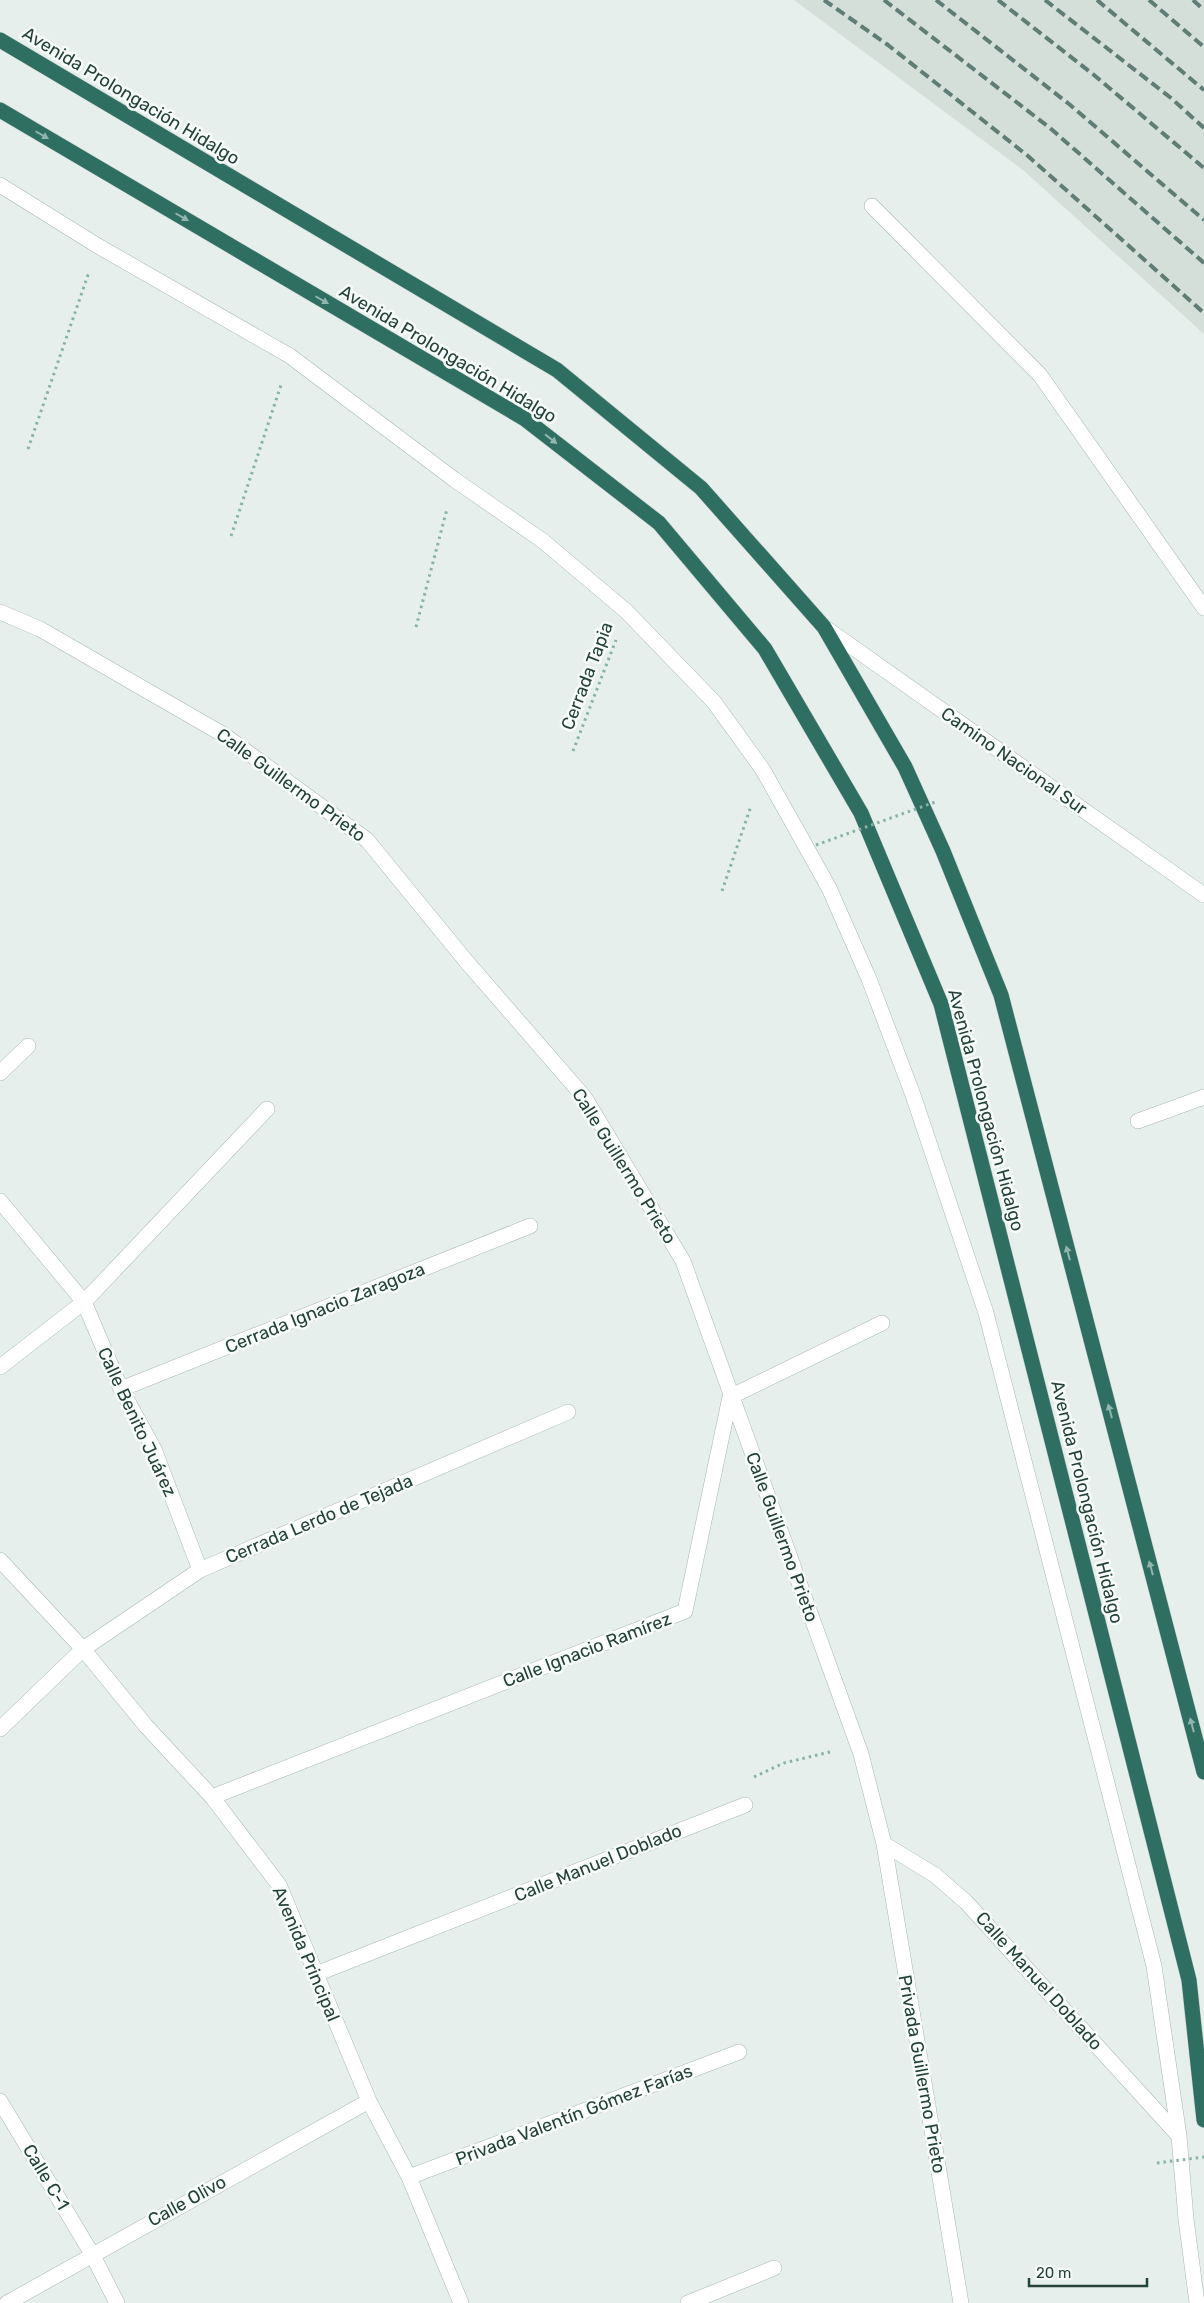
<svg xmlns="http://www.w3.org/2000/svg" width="1204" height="2303" font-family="Rubik,sans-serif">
	<rect width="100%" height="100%" fill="#e6efeb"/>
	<path fill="#d4dfda" d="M794 0H1204V334L1023 170Z"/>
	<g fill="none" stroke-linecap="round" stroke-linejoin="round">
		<g stroke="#a8b8b2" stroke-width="16">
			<path id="minor" d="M0 185 98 246 290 356 455 480 543 541 626 611 714 702 763 770 829 888 869 979 913 1095 986 1313 1154 1966 1179 2136 1186 2219 1197 2303
				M872 206 1040 375 1204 608
				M0 612 40 629 224 735 367 840 466 961 585 1098 683 1261 861 1754 884 1844 961 2303
				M824 627 1204 895
				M0 1073 28 1046
				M1138 1121 1204 1097
				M0 1201 84 1302 121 1389 154 1449 200 1570
				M0 1367 84 1302 267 1109
				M121 1389 530 1226
				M0 1560 83 1649 146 1726 212 1797 279 1885 369 2101 409 2177 461 2303
				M0 1729 83 1649 200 1570 568 1412
				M212 1797 685 1611 730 1397 882 1323
				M884 1844 935 1875 966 1902 1179 2136
				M316 1974 745 1805
				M0 2101 92 2254 117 2303
				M409 2177 739 2052
				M7 2303 369 2101
				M688 2303 774 2268"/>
		</g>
		<g stroke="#c2cac8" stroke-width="16">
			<path id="highway" d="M0 40 557 370 701 488 824 627 905 767 943 851 1001 995 1204 1772
				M0 110 525 419 659 523 765 649 861 813 941 1004 1189 1980 1204 2120"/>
		</g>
		<path stroke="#86b3a5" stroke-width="3" stroke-dasharray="2.5 4" stroke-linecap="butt" d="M28 449 89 272
			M231 536 281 385
			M416 627 447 509
			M573 751 616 640
			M722 891 751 806
			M754 1777 784 1763 830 1752"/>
		<use href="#minor" stroke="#fff" stroke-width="15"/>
		<use href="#highway" stroke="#2f6f62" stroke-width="15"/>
		<path stroke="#5f7d75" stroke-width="4" stroke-dasharray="10 5" stroke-linecap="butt" d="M824 0 888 45 1028 156 1204 313
			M884 0 1050 128 1204 263
			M936 0 1069 104 1204 220
			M998 0 1094 75 1204 168
			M1045 0 1171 98 1204 128
			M1097 0 1204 90
			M1149 0 1204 47
			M1193 0 1204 10"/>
		<path stroke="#86b3a5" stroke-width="3" stroke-dasharray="2.5 4" stroke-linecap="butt" d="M816 845 938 801
			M1157 2163 1204 2157"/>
	</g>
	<defs><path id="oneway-solid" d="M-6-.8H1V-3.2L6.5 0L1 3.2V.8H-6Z" transform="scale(1.25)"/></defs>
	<g fill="#93b5ae">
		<use href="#oneway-solid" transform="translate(42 135) rotate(30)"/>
		<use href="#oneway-solid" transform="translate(182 217) rotate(30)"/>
		<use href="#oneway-solid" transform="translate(322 300) rotate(30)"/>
		<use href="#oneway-solid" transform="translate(551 439) rotate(38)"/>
		<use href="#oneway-solid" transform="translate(1068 1253) rotate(-105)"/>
		<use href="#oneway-solid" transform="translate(1110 1411) rotate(-105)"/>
		<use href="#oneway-solid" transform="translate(1151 1568) rotate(-105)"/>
		<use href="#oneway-solid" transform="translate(1192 1725) rotate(-105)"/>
	</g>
	<g text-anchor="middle" stroke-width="5" stroke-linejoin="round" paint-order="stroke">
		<g font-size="18" fill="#24423a" stroke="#f7fbf9">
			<text transform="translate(131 96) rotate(31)" y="6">Avenida Prolongación Hidalgo</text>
			<text transform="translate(448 354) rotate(31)" y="6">Avenida Prolongación Hidalgo</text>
			<text transform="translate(587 676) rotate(-69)" y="6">Cerrada Tapia</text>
			<text transform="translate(1014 761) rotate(35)" y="6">Camino Nacional Sur</text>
			<text transform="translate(291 785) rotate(36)" y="6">Calle Guillermo Prieto</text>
			<text transform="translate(986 1110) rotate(75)" y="6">Avenida Prolongación Hidalgo</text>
			<text transform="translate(624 1166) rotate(58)" y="6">Calle Guillermo Prieto</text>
			<text transform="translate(325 1308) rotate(-22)" y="6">Cerrada Ignacio Zaragoza</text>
			<text transform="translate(137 1422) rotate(65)" y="6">Calle Benito Juárez</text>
			<text transform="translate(1087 1502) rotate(76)" y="6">Avenida Prolongación Hidalgo</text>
			<text transform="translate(319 1519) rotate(-23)" y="6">Cerrada Lerdo de Tejada</text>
			<text transform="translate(782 1537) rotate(70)" y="6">Calle Guillermo Prieto</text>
			<text transform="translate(587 1650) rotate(-21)" y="6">Calle Ignacio Ramírez</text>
			<text transform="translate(598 1863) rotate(-22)" y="6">Calle Manuel Doblado</text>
			<text transform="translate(306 1954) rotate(67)" y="6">Avenida Principal</text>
			<text transform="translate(1039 1981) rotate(48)" y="6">Calle Manuel Doblado</text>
			<text transform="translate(922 2074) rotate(80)" y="6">Privada Guillermo Prieto</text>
			<text transform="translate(574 2115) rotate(-21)" y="6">Privada Valentín Gómez Farías</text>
			<text transform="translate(46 2177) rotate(59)" y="6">Calle C-1</text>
			<text transform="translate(187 2201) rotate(-29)" y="6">Calle Olivo</text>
		</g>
	</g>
	<path d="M1029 2278v8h118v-8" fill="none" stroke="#24423a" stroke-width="2.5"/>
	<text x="1036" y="2278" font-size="15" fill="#24423a" stroke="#f7fbf9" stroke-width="4" paint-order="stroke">20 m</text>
</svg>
